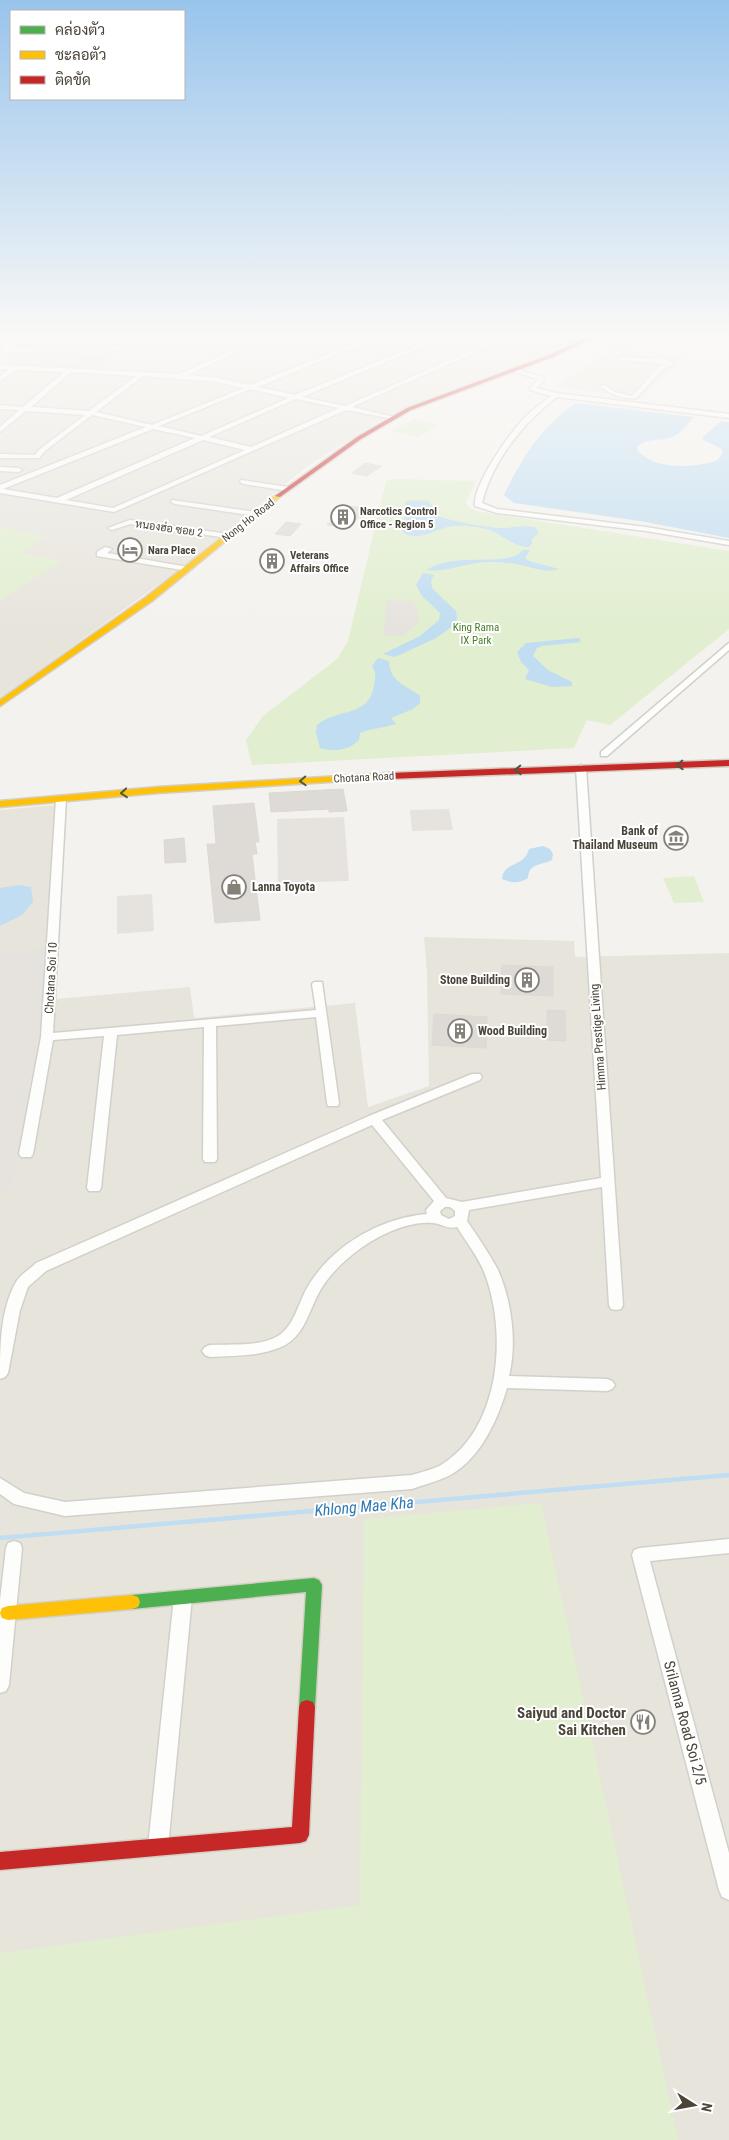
<svg xmlns="http://www.w3.org/2000/svg" width="729" height="2140" font-family="'Roboto Condensed',Sarabun,sans-serif">
	<rect width="100%" height="100%" fill="#f4f2ee"/>
	<path fill="#e7e4dc" d="M0 334H592L545 355 445 392 379 421 308 466 177 571 0 699Z
		M614 348 686 355 640 399 556 386Z
		M56 805 45 1000 190 987 194 1018 355 1003 368 1107 429 1086 427 973 424 937 574 941 575 957 729 953V2140H0V810Z"/>
	<path fill="#e6e2de" d="M46 949 37 1042 10 1191H0V951Z"/>
	<path fill="#e1eecf" d="M414 419 440 425 418 437 391 431Z
		M396 479 476 481 466 502 468 507 476 511 729 551V629L610 725 587 720 574 748 252 765 246 740 263 716 337 659 348 641 386 481Z
		M0 527 45 536 20 553 62 561 0 601Z
		M694 876 704 902 674 903 663 878Z
		M541 1503 678 2140H0V1953L360 1905 364 1519Z"/>
	<path fill="#e6e3df" d="M387 600 411 601 417 608 419 622 404 636H383Z
		M449 809 453 830 412 831 410 810Z
		M344 817 349 881 278 883 277 819Z
		M152 894 154 931 117 934V896Z"/>
	<path fill="#c0ddf1" d="M575 403 694 417C687 424 680 436 669 438 658 441 647 438 638 446L637 450C655 471 696 468 718 460L723 452 720 448 703 440V437L721 421 729 422V538L640 521 514 503 504 495C522 458 541 427 575 403Z
		M412 500 428 501 431 504C432 508 435 514 439 516 444 520 491 528 500 528 512 528 523 525 535 527L539 533 531 540 533 543 529 547C516 547 505 538 494 532 483 527 467 525 456 526 437 526 423 543 403 533L401 524 406 515 404 512 405 502Z
		M522 550H530L525 558 529 561 559 569C547 574 532 567 520 565 510 563 499 562 489 562 467 562 447 573 427 570 451 551 513 568 522 550Z
		M423 573 434 575 431 581 432 588 456 611 457 619 453 626 436 638 395 657 383 654 420 636 439 620 440 613 422 596 416 585Z
		M579 638 581 642 542 646 537 648 533 656 548 670 572 682V686L552 687 525 679 529 670 521 662 517 652 526 643Z
		M378 658 389 661C390 683 405 684 420 696V703L413 709 391 718 396 724C384 728 372 728 360 733L359 740C347 751 335 752 320 748L316 732 317 725C337 708 370 718 374 685 376 676 376 673 372 666Z
		M543 846 550 849 553 854 552 860C539 866 529 863 528 878 518 884 512 883 502 879 503 864 518 866 525 857 527 855 528 852 529 849Z
		M19 885 31 887 33 902 22 915 0 926V888Z"/>
	<g fill="none" stroke-linecap="round" stroke-linejoin="round">
		<path stroke="#c0ddf1" stroke-width="4.5" d="M0 1538 729 1475"/>
	</g>
	<path fill="#dedbd6" stroke="#dcd9d4" d="M47 340 74 341 62 351 110 360 93 368 26 363 34 355H42L53 348 54 345 47 343 41 346Z
		M365 463 381 466 367 476 352 473Z
		M345 506 367 508 350 527 327 525Z
		M286 522 301 524 290 536 275 534Z
		M128 544 143 546 134 556 120 553Z
		M343 789 347 811 329 812V809L271 812 269 793Z
		M254 803 259 842H255L257 854H252L260 920 215 923 207 844H216L213 806Z
		M184 838 186 862 165 863 164 840Z
		M502 965 553 967V996L501 994Z
		M547 1010 565 1011 566 1041 547 1040Z
		M434 1014 487 1017 486 1048 432 1045Z"/>
	<g fill="none" stroke-linecap="round" stroke-linejoin="round">
		<g stroke="#d2d0cb" stroke-width="3">
			<path id="street" d="M24 334H31L10 348 40 349 47 345 52 346 41 353 0 351 1 348Z
				M134 334H141L117 350H113V348Z
				M270 334H277L187 375 217 378 250 385 379 334H387L258 387 295 395 446 334H454L302 397 345 406 507 335 512 336 352 407 394 417V419L346 410 114 512 0 493V485L146 427 92 415 46 450 39 458H0V454L35 455 40 449 85 415 26 411 0 432V427L19 410 0 409V405L23 407 64 372 16 370 0 381V376L9 369H0V365L179 374ZM71 372 136 376 89 411 31 407ZM143 376 217 382 244 388 152 425 96 412ZM251 389 289 398 201 436 159 426ZM296 399 339 408 251 447 209 437ZM153 429 195 438 57 498 3 489ZM203 440 245 450 113 508 66 500Z
				M617 357 667 359 675 364 663 369 636 398C623 399 610 395 600 386L605 385 615 392 632 396 659 367 667 364 619 360Z
				M513 368 543 377 544 380 536 388 556 393 729 414V418L557 397C523 423 492 461 482 503L497 509 646 527 729 541V545L646 531 497 513 475 506C472 486 510 433 524 418 532 410 542 403 551 396L530 390V388L538 379 511 371Z
				M0 467 19 468 22 470 19 472 0 471Z
				M241 480 288 487 292 489 288 491 244 484 240 482Z
				M172 500 256 512 260 514 256 516 175 504 171 502Z
				M130 520 228 534 232 536 228 538 130 524 112 530 108 528Z
				M105 547 112 549 107 553 188 567 192 569 188 571 97 556V552Z
				M729 643V650L607 756H601V752Z
				M581 765 586 768 623 1305 621 1309 616 1310 611 1309 609 1305 602 1187 469 1210 467 1221C478 1237 489 1253 498 1270 512 1302 517 1343 509 1376L607 1379 612 1381 615 1385 612 1389 607 1391 507 1388C498 1419 481 1457 452 1474 440 1481 425 1484 412 1489L65 1516 14 1504 0 1494V1478L24 1493 65 1502 412 1475C421 1472 432 1470 441 1465 500 1429 507 1336 486 1277 480 1259 467 1243 457 1227 447 1230 441 1223 432 1223 411 1221 384 1233 367 1244 350 1255 332 1271 321 1289 309 1309 305 1337 281 1347 259 1357 233 1355 210 1357L205 1355 202 1351 205 1347 210 1345C231 1344 259 1347 278 1336 294 1326 298 1304 307 1288 331 1246 380 1218 427 1214L426 1210 434 1201 372 1125 46 1271 28 1287 20 1310 8 1373 5 1377 0 1379C0 1348 0 1310 16 1282 20 1275 30 1269 36 1263L369 1116 472 1074H480L482 1077 480 1080 382 1120 446 1198 462 1202 601 1178 576 768ZM445 1207H450L455 1211V1216L449 1219 441 1215 440 1211Z
				M61 796 66 799 53 1033 316 1010 312 984 314 982H322L339 1103 338 1106H328L327 1103 316 1017 216 1026 217 1159 215 1162H205L203 1159 204 1027 117 1035 101 1188 99 1191H89L87 1188 104 1036 53 1040 33 1154 31 1157H21L19 1154 41 1037 56 799Z
				M729 1539V1553L650 1561 729 1853V1900L722 1897 719 1890 632 1555 634 1550 640 1548Z
				M14 1541 20 1543 22 1548 9 1685 6 1691 0 1693V1600L6 1548 8 1543Z
				M183 1590 189 1592 192 1597 168 1847 165 1854 158 1856 151 1854 148 1847 174 1597 177 1592Z"/>
		</g>
		<g stroke="#d3cfc5" stroke-width="3">
			<path id="fast" d="M314 1578 319 1580 322 1585 315 1707 313 1712 307 1714 301 1712 299 1707 306 1592 132 1609 126 1607 124 1602 126 1597 132 1595Z"/>
		</g>
		<g stroke="#d3cfc5" stroke-width="3">
			<path id="slow" d="M276 495 281 496 152 601 0 706V700L146 597Z
				M389 773 392 774V778L158 793 0 807V801L158 787Z
				M132 1595 138 1597 140 1602 138 1607 132 1609 8 1620 2 1618 0 1613 2 1608 8 1606Z"/>
		</g>
		<g stroke="#d3cfc5" stroke-width="3">
			<path id="jam" d="M594 334H601L553 357 411 410 361 439 280 497 275 496 357 437 407 408 549 355Z
				M729 760V766L389 779 385 776 389 773Z
				M307 1700 313 1702 315 1707 309 1835 306 1841 300 1843 0 1870V1852L292 1827 299 1707 301 1702Z"/>
		</g>
		<use href="#street" fill="#fdfdfc" fill-rule="evenodd"/>
		<use href="#fast" fill="#4caf50" fill-rule="evenodd"/>
		<use href="#slow" fill="#ffc107" fill-rule="evenodd"/>
		<use href="#jam" fill="#c62828" fill-rule="evenodd"/>
	</g>
	<defs><path id="oneway-chevron" d="M-2-3.5L2.5 0L-2 3.5" fill="none" stroke-width="1.6" stroke-linecap="round" stroke-linejoin="round" transform="scale(1.25)"/></defs>
	<g stroke="#4b593e">
		<use href="#oneway-chevron" transform="translate(680 765) rotate(178)"/>
		<use href="#oneway-chevron" transform="translate(518 770) rotate(178)"/>
		<use href="#oneway-chevron" transform="translate(303 781) rotate(177)"/>
		<use href="#oneway-chevron" transform="translate(124 793) rotate(175)"/>
	</g>
	<linearGradient id="sky" x2="0" y2="1"><stop stop-color="#98c4ec"/><stop offset="0.53" stop-color="#faf9f7"/><stop offset="1" stop-color="#faf9f7" stop-opacity="0"/></linearGradient>
	<rect width="729" height="633" fill="url(#sky)"/>
	<defs>
		<g id="building-ring" transform="scale(1.25)"><circle r="9.5" fill="#fff" stroke="#868178" stroke-width="1.5"/><path d="M-4-6H4V6H1V3H-1V6H-4ZM-2.5-4.3h1.7v1.8h-1.7ZM.8-4.3h1.7v1.8H.8ZM-2.5-1h1.7V.8h-1.7ZM.8-1h1.7V.8H.8Z" fill="#868178"/></g>
		<g id="hotel-ring" transform="scale(1.25)"><circle r="9.5" fill="#fff" stroke="#868178" stroke-width="1.5"/><path d="M-6-4.5h1.5V1H6V5H4.5V3h-9V5H-6ZM-4 0a1.8 1.8 0 1 1 3.6 0ZM.5 0V-2.5h3Q6-2.5 6 0Z" fill="#868178"/></g>
		<g id="museum-ring" transform="scale(1.25)"><circle r="9.5" fill="#fff" stroke="#868178" stroke-width="1.5"/><path d="M0-6L6-3V-2H-6V-3ZM-5-1h2V3h-2ZM-1-1h2V3h-2ZM3-1h2V3H3ZM-6 4H6V6H-6Z" fill="#868178"/></g>
		<g id="shop-ring" transform="scale(1.25)"><circle r="9.5" fill="#fff" stroke="#868178" stroke-width="1.5"/><path d="M-5-2.5h2.3a2.7 3.5 0 0 1 5.4 0H5L5.5 6h-11ZM-1.5-2.5h3a1.5 2.3 0 0 0-3 0Z" fill="#868178"/></g>
		<g id="restaurant-ring" transform="scale(1.25)"><circle r="9.5" fill="#fff" stroke="#868178" stroke-width="1.5"/><path d="M-5-6h1v4h1v-4h1v4h1v-4h1v5L-1.5 .5V6h-2V.5L-5-1ZM5-6V6H3V1.5H1.5Q1.5-4 5-6Z" fill="#868178"/></g>
	</defs>
	<g fill-rule="evenodd">
		<use href="#building-ring" x="343" y="517"/>
		<use href="#hotel-ring" x="130" y="550"/>
		<use href="#building-ring" x="272" y="561"/>
		<use href="#museum-ring" x="676" y="838"/>
		<use href="#shop-ring" x="234" y="887"/>
		<use href="#building-ring" x="527" y="980"/>
		<use href="#building-ring" x="460" y="1031"/>
		<use href="#restaurant-ring" x="643" y="1722"/>
	</g>
	<g text-anchor="middle" stroke-width="4" stroke-linejoin="round" paint-order="stroke">
		<g font-size="11" font-weight="bold" fill="#4b4439" stroke="#fff" text-anchor="start">
			<text x="360" y="515">Narcotics Control<tspan x="360" dy="13">Office - Region 5</tspan></text>
			<text x="148" y="554">Nara Place</text>
			<text x="290" y="559">Veterans<tspan x="290" dy="13">Affairs Office</tspan></text>
		</g>
		<g font-size="11" fill="#4b4439" stroke="#fff">
			<text transform="translate(248 520) rotate(-38)" y="4">Nong Ho Road</text>
			<text transform="translate(169 528) rotate(8)" y="4">หนองฮ่อ ซอย 2</text>
			<text transform="translate(364 777) rotate(-3)" y="4">Chotana Road</text>
		</g>
		<g font-size="11" fill="#4a7f2a" stroke="#fff">
			<text x="476" y="631">King Rama<tspan x="476" dy="13">IX Park</tspan></text>
		</g>
		<g font-size="12" font-weight="bold" fill="#4b4439" stroke="#fff" text-anchor="end">
			<text x="658" y="835">Bank of<tspan x="658" dy="14">Thailand Museum</tspan></text>
			<text x="252" y="891" text-anchor="start">Lanna Toyota</text>
			<text x="510" y="984">Stone Building</text>
			<text x="478" y="1035" text-anchor="start">Wood Building</text>
		</g>
		<g font-size="12" fill="#4b4439" stroke="#fff">
			<text transform="translate(51 978) rotate(-87)" y="4">Chotana Soi 10</text>
			<text transform="translate(598 1037) rotate(-94)" y="4">Himma Prestige Living</text>
		</g>
		<g font-size="15" font-weight="bold" fill="#4b4439" stroke="#fff" text-anchor="end">
			<text x="626" y="1718">Saiyud and Doctor<tspan x="626" dy="17">Sai Kitchen</tspan></text>
		</g>
		<g font-size="15" fill="#4b4439" stroke="#fff">
			<text transform="translate(685 1723) rotate(75)" y="5">Srilanna Road Soi 2/5</text>
		</g>
		<g font-size="16" font-style="italic" fill="#2e7ab2" stroke="#fff">
			<text transform="translate(364 1506) rotate(-5)" y="6">Khlong Mae Kha</text>
		</g>
	</g>
	<rect x="10" y="10" width="175" height="90" fill="#ffffff" stroke="#b7b4b0"/>
	<rect x="20" y="26" width="25" height="8" fill="#4caf50" stroke="#b7b4b0"/>
	<text x="55" y="35" font-size="15" fill="#4b4439">คล่องตัว</text>
	<rect x="20" y="51" width="25" height="8" fill="#ffc107" stroke="#b7b4b0"/>
	<text x="55" y="60" font-size="15" fill="#4b4439">ชะลอตัว</text>
	<rect x="20" y="76" width="25" height="8" fill="#c62828" stroke="#b7b4b0"/>
	<text x="55" y="85" font-size="15" fill="#4b4439">ติดขัด</text>
	<g transform="translate(694 2105) rotate(101)" stroke="#ffffff" stroke-width="4" paint-order="stroke">
	<path d="M0-4L9 19L0 12L-9 19Z" fill="#4b4439"/>
	<text y="-8" font-size="14" font-weight="bold" text-anchor="middle" fill="#4b4439">N</text>
	</g>
</svg>
